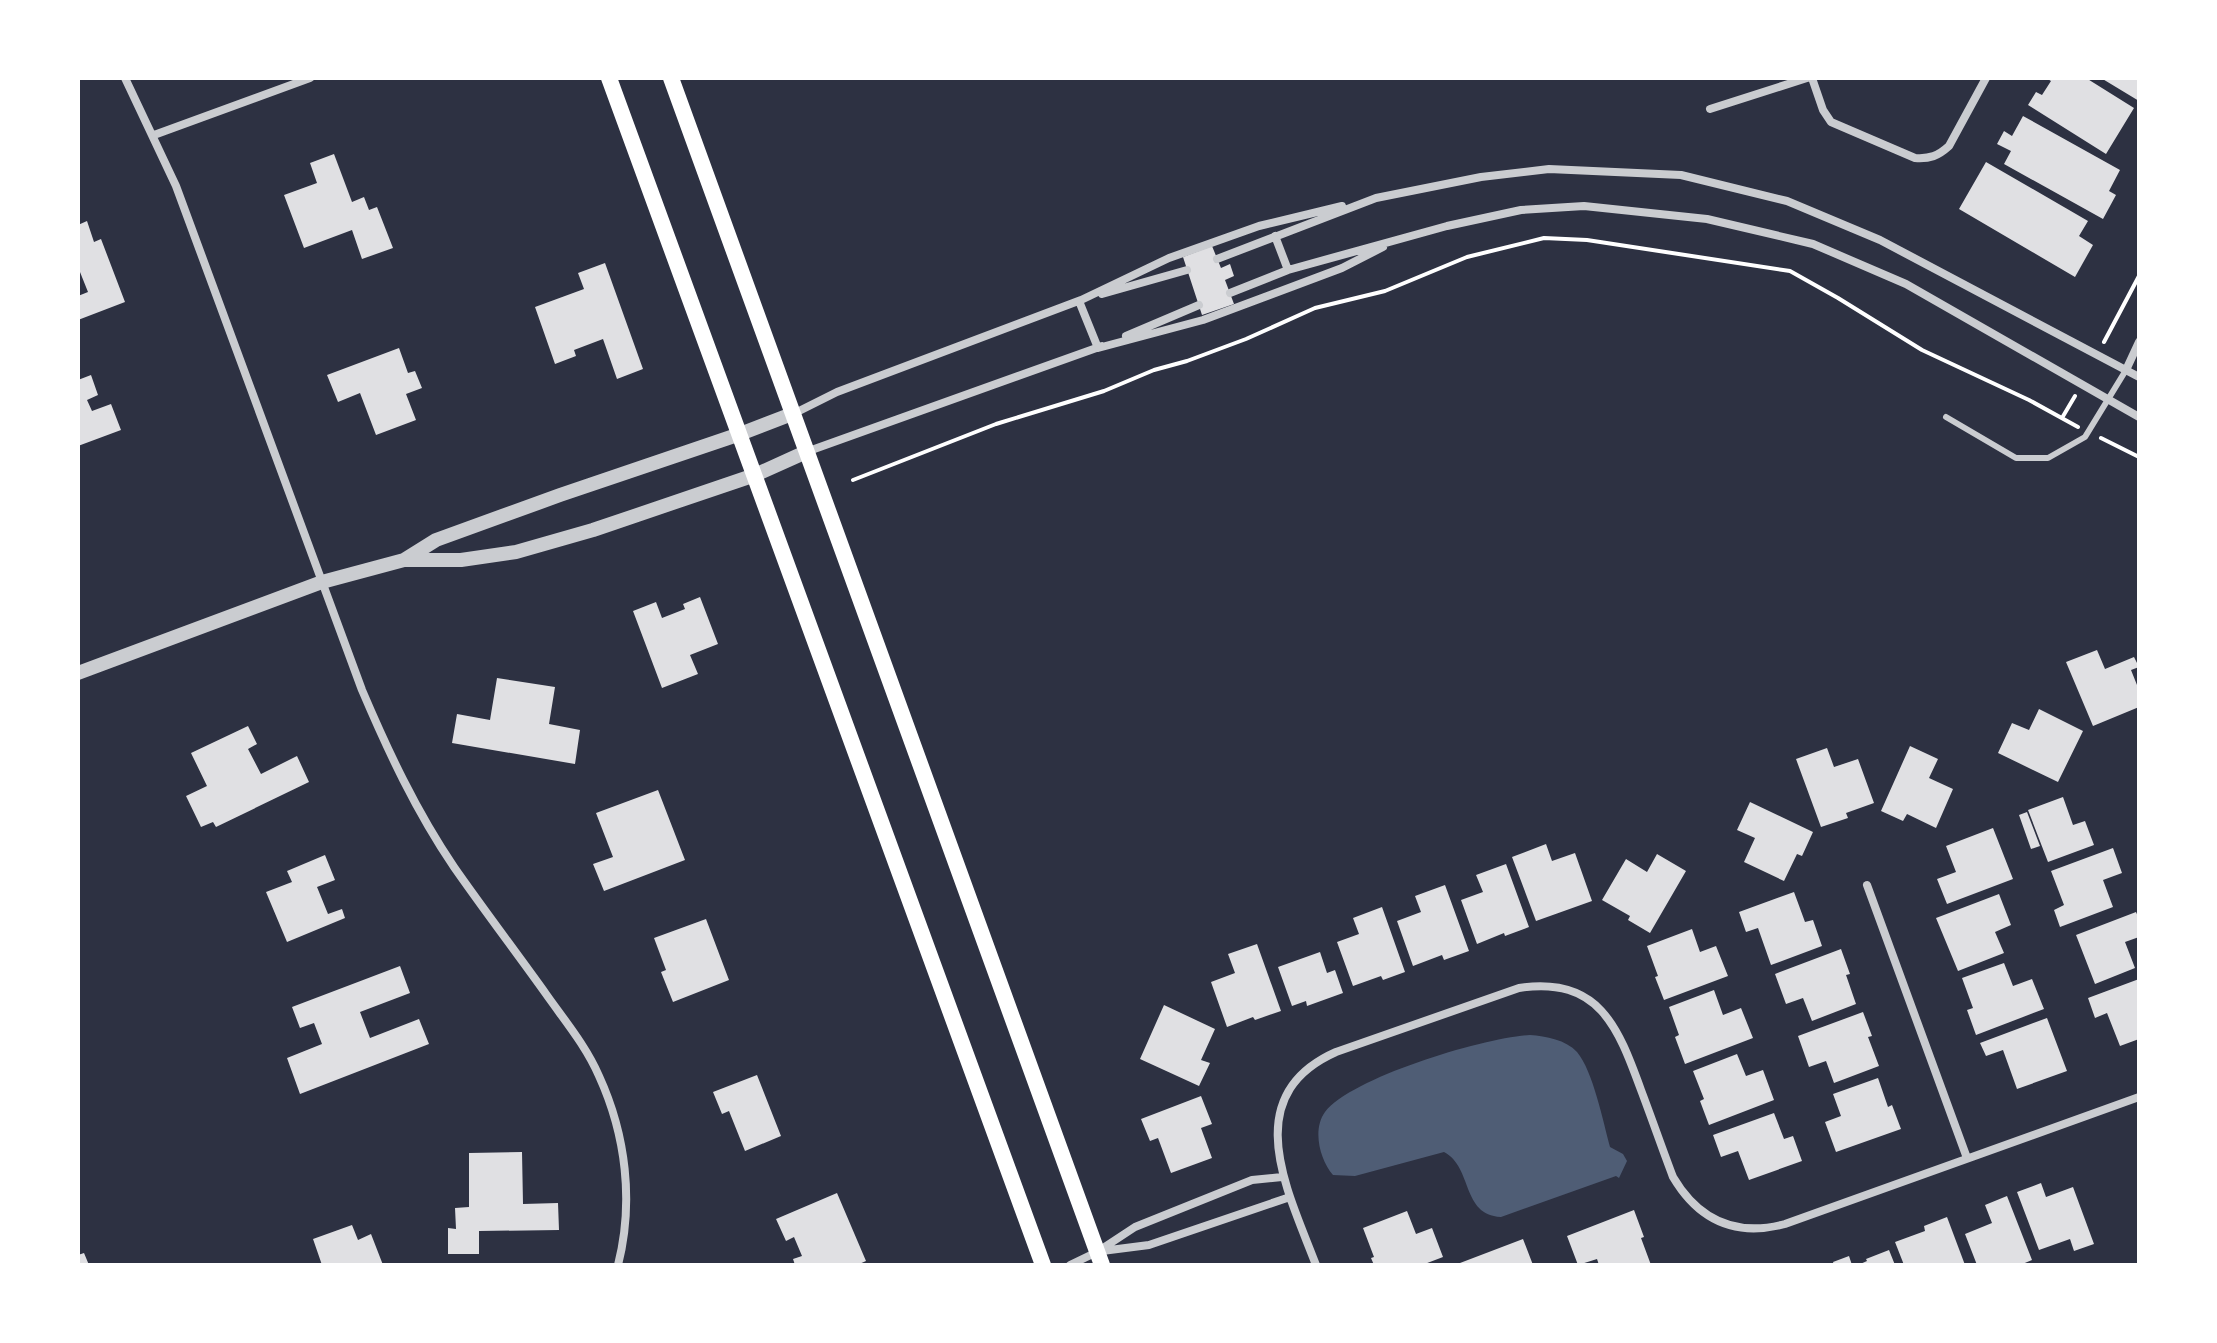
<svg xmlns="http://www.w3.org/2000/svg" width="2217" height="1343" font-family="Ubuntu,sans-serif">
	<rect width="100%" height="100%" fill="#2d3142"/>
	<path fill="#4f5d75" d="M1530 1035C1546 1036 1566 1040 1577 1052 1593 1071 1603 1121 1610 1147L1623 1154 1627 1161 1619 1178 1616 1176 1501 1217C1461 1215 1473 1167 1444 1152L1355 1176 1333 1175C1320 1160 1312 1130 1325 1112 1352 1077 1486 1037 1530 1035Z"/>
	<path fill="#e0e0e3" d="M2046 78H2086L2134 108 2106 154 2028 105 2036 92 2042 95 2051 81Z
		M2101 78H2139V101Z
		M2023 116 2120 170 2109 191 2116 195 2103 219 2004 164 2011 151 1997 144 2004 131 2012 136Z
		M334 154 352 202 364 197 369 210 377 207 393 248 362 259 352 230 304 248 284 195 317 183 310 163Z
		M1986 162 2088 221 2079 236 2093 245 2075 277 1959 209Z
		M87 221 94 242 101 239 125 302 78 320V296L88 292 80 272H78V225Z
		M1212 246 1221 268 1230 264 1234 276 1225 280 1234 304 1202 315 1183 257Z
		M605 263 643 369 617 379 603 339 574 350 576 356 555 364 535 307 584 289 578 273Z
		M399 348 408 373 415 371 422 388 406 394 416 420 376 435 360 393 338 402 327 375Z
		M91 375 98 395 87 400 92 411 111 404 121 430 78 446V380Z
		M700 597 718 644 690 655 698 674 662 688 633 611 656 602 662 618 685 609 683 604Z
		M2097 650 2105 669 2134 657 2139 667 2131 670 2139 690V707L2093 726 2066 662Z
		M497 678 555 687 549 724 580 730 575 764 452 743 457 714 490 720Z
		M2039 709 2083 731 2058 782 1998 753 2012 723 2029 730Z
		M248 726 257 744 248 749 261 774 297 756 309 782 216 827 213 822 201 827 186 796 207 786 191 753Z
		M1910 746 1938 759 1929 778 1953 789 1936 828 1907 814 1903 821 1881 811Z
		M1827 748 1834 767 1858 759 1874 803 1846 813 1848 818 1821 827 1796 759Z
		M658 790 685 860 604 891 593 864 613 857 596 813Z
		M2063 797 2073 825 2085 821 2094 845 2048 862 2028 810Z
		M1750 802 1813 832 1802 856 1797 854 1784 881 1744 862 1755 838 1737 830Z
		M2027 812 2040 846 2031 849 2019 815Z
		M1993 828 2013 879 1947 904 1937 879 1956 872 1946 846Z
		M1546 844 1552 861 1575 853 1592 901 1536 921 1512 857Z
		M2113 848 2122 873 2103 880 2113 907 2060 927 2054 910 2064 905 2051 871Z
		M1657 854 1686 871 1650 933 1628 920 1630 916 1602 900 1626 859 1647 872Z
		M325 855 335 880 317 887 328 914 342 909 345 918 287 942 266 892 292 882 287 871Z
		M1506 864 1529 927 1505 936 1504 933 1477 944 1461 900 1483 892 1476 875Z
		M1445 885 1469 951 1444 960 1442 955 1413 966 1397 921 1421 912 1415 896Z
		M1794 892 1805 922 1813 920 1822 946 1771 965 1758 928 1746 932 1739 912Z
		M1999 894 2011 925 1995 932 2004 953 1958 971 1936 918Z
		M1382 907 1405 972 1383 980 1381 976 1353 986 1337 942 1359 934 1353 918Z
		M2136 912 2139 919V937L2125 942 2135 968 2095 984 2076 935Z
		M706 919 729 980 673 1002 661 972 666 970 654 938Z
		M1692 929 1700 952 1716 946 1728 976 1664 1000 1655 977 1658 976 1647 946Z
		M1257 944 1281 1011 1255 1020 1253 1017 1227 1027 1211 982 1235 973 1228 954Z
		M1841 949 1850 974 1846 975 1856 1004 1812 1021 1803 998 1786 1004 1775 974Z
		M1320 952 1327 973 1335 970 1343 993 1307 1006 1306 1001 1292 1006 1278 967Z
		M2004 963 2013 986 2032 979 2044 1009 1976 1035 1967 1010 1973 1008 1962 978Z
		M400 966 410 993 360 1012 370 1038 419 1019 429 1044 300 1094 287 1058 322 1044 314 1023 300 1028 292 1007Z
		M2139 979V1039L2120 1046 2107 1013 2095 1018 2088 998Z
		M1714 990 1723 1015 1741 1008 1753 1038 1685 1064 1675 1037 1679 1035 1669 1007Z
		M1164 1005 1215 1029 1201 1060 1210 1063 1199 1086 1140 1059Z
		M1863 1012 1872 1036 1868 1037 1879 1066 1834 1083 1826 1061 1809 1067 1798 1036Z
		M2047 1018 2067 1071 2017 1089 2003 1050 1986 1056 1980 1043Z
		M1737 1054 1746 1076 1763 1070 1774 1100 1709 1125 1700 1101 1704 1099 1693 1071Z
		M757 1075 781 1136 745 1151 729 1111 722 1114 713 1092Z
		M1878 1078 1888 1107 1892 1105 1901 1129 1836 1152 1825 1122 1841 1116 1833 1094Z
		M1201 1096 1212 1124 1201 1128 1212 1158 1171 1173 1158 1138 1150 1141 1141 1119Z
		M1774 1113 1784 1139 1793 1136 1802 1161 1749 1180 1738 1151 1721 1157 1713 1135Z
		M522 1152 523 1204 558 1203 559 1230 479 1231V1254H448V1228L456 1229 455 1208 469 1207V1153Z
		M2041 1183 2046 1197 2073 1187 2094 1244 2074 1251 2070 1239 2039 1250 2017 1192Z
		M837 1193 866 1261 857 1265H795L793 1259 802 1256 794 1237 786 1241 776 1219Z
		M2007 1196 2032 1260 2020 1265H1977L1965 1234 1992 1223 1985 1205Z
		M1634 1210 1644 1237 1641 1238 1651 1265H1599L1597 1259 1578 1265 1567 1236Z
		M1407 1211 1416 1234 1432 1228 1443 1257 1422 1265H1374L1371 1258 1374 1257 1363 1228Z
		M1947 1217 1965 1265H1904L1895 1242 1925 1231 1924 1226Z
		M352 1225 358 1240 371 1234 383 1265H322L313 1239Z
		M1523 1239 1533 1265H1461L1460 1263Z
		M1889 1250 1895 1265H1858L1867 1261 1866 1259Z
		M84 1253 89 1265H78V1255Z
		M1849 1256 1852 1265H1834L1833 1262Z"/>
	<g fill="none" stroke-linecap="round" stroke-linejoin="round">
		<path stroke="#fff" stroke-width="4" d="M2104 342 2139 276
			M2062 418 2075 396
			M2101 438 2139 457
			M853 480 996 424 1104 391 1154 370 1187 361 1246 339 1315 308 1385 291 1467 257 1544 238 1587 240 1790 271 1838 298 1922 350 2029 400 2078 427"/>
		<path stroke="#caccd0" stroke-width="6" d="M1946 417 2016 458H2048L2085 437 2126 370"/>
		<path stroke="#caccd0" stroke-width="8" d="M125 78 176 186 362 690C388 751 416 811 454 867 484 910 516 952 546 994 565 1021 586 1046 599 1076 626 1135 634 1202 618 1265
			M1812 78 1823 110 1831 122 1915 158C1930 159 1938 156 1949 146L1986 78
			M1710 109 1807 78
			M154 135 310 78
			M1342 206 1259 226 1169 258 1079 301 1098 348 1203 320 1342 268 1383 247
			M1275 236 1288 270
			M1217 259 1376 198 1481 177 1549 169 1681 175 1787 201 1880 240 2139 377
			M1230 293 1288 270 1447 226 1521 210 1584 206 1707 219 1813 244 1906 284 2139 417
			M1102 294 1187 270
			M1126 336 1199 305
			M2126 370 2139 342
			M793 414 837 392 1081 300
			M806 452 1102 346
			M1867 885 1967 1158
			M1102 1251 1149 1245 1290 1197
			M1070 1265 1097 1252 1135 1227 1252 1180 1282 1177
			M1316 1265C1288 1191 1237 1096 1336 1052L1519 988C1599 976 1618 1027 1641 1090 1652 1119 1662 1148 1673 1177 1699 1221 1736 1237 1785 1224L2139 1097"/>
		<path stroke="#caccd0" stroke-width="14" d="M404 560 436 540 560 495 740 434 792 414
			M78 673 322 582 404 560H461L516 552 593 530 755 475 806 452"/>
		<path stroke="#fff" stroke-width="16" d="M609 78 1043 1265
			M671 78 1102 1265"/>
	</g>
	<rect width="2217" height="1343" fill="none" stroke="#ffffff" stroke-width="160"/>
</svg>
